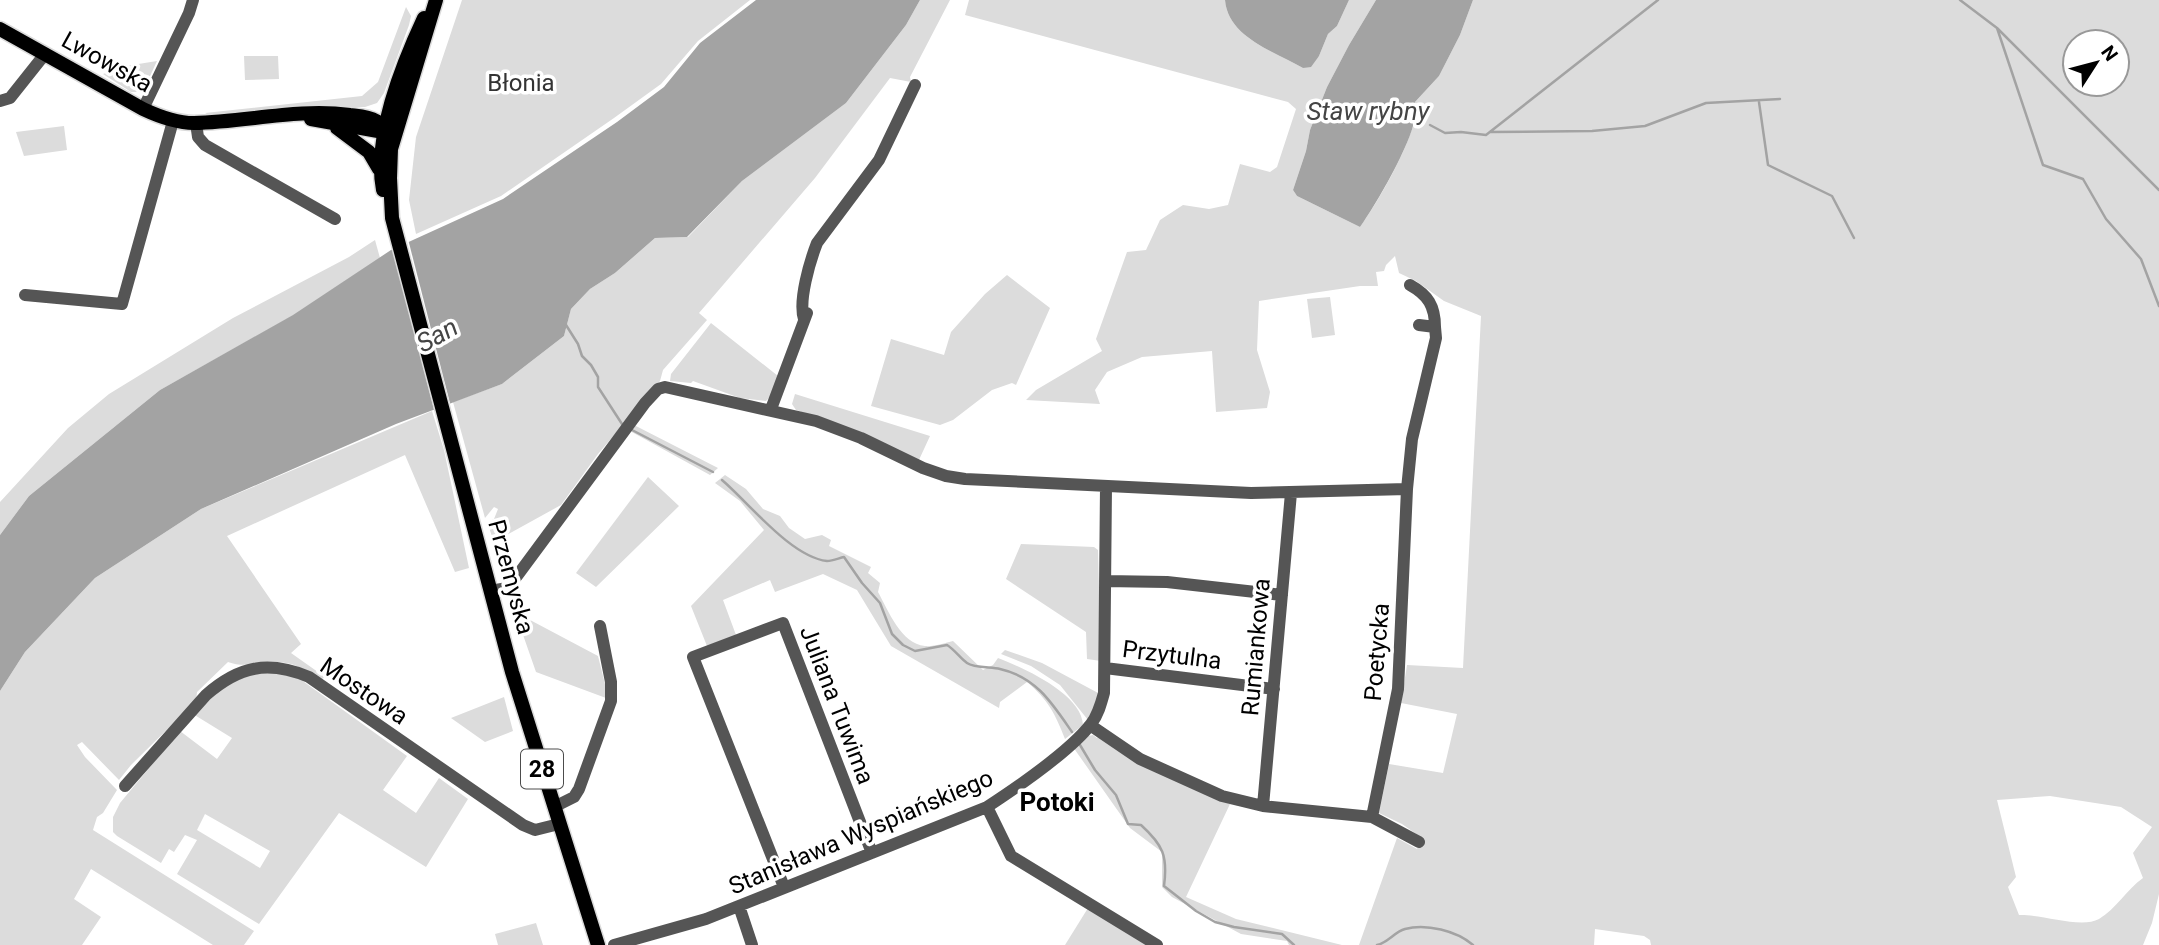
<svg xmlns="http://www.w3.org/2000/svg" width="2159" height="945" font-family="Roboto,sans-serif">
	<rect width="100%" height="100%" fill="#fff"/>
	<path fill="#dcdcdc" fill-rule="evenodd" d="M462 0H750L698 41 661 84 614 118 501 196 416 234 409 200 416 137Z
		M920 0H950L910 77 911 82 890 78 815 178 699 313 707 320 663 370 660 381 598 454 561 505 494 542 487 522 494 519 498 509 494 507 485 518 453 402 502 384 564 336 571 309 590 289 615 273 655 238 688 237 742 181 846 103 906 25Z
		M969 0H1225C1228 38 1276 52 1303 68L1319 56 1328 34 1337 26 1349 0H1376L1349 45 1327 87 1310 130 1306 151 1293 190 1297 196 1360 227C1378 202 1409 148 1415 118 1416 113 1415 107 1415 102L1439 76 1460 35 1473 0H2159V894L2152 923 2143 945H1651L1650 940 1644 936 1595 929 1594 945H1359L1397 838 1417 849 1422 838 1402 824 1379 813 1389 764 1443 773 1457 714 1401 703 1407 665 1463 668 1481 316 1444 301 1416 281 1399 273 1395 256 1386 265 1384 271 1376 272 1378 286H1360L1259 301 1257 350 1270 392 1267 408 1216 412 1212 351 1142 357 1107 372 1095 390 1100 404 1026 400 1036 390 1102 351 1096 339 1127 252 1146 250 1160 220 1183 205 1209 209 1228 205 1240 164 1270 172 1277 167 1296 109 1288 102 965 15ZM2075 42H2117V84H2075ZM2050 796 2121 807 2152 827 2133 853 2143 878C2127 889 2116 909 2099 919 2081 929 2041 914 2019 915L2008 887 2016 877 1997 800Z
		M406 7 411 16 409 25 384 93 377 103 365 107H295L209 115 205 113 362 96 378 82Z
		M244 56H278L279 79 245 80Z
		M157 61 145 87 138 92H131L103 74 126 66Z
		M64 126 67 150 24 156 16 132Z
		M375 240 380 258 294 315 160 390 29 496 0 535V502L68 428 109 394 233 318 349 257Z
		M1007 275 1050 308 1016 385 1012 383 992 390 953 420 940 425 871 406 891 339 944 355 951 332 985 294Z
		M1330 297 1335 335 1312 338 1307 299Z
		M711 323 778 376 771 396 766 401 740 398 693 381 691 383 670 381 671 374Z
		M795 394 930 436 918 462 839 425 796 410 792 404Z
		M432 411 444 450 469 568 455 572 405 455 227 536 301 644 291 653 325 677 322 679C312 675 301 667 291 664 270 658 248 670 228 662L197 692 196 701 131 765 119 780 82 742 77 745 85 757 117 790 103 813 97 817 93 830 254 931 244 945H213L91 869 74 899 101 917 82 945H0V691L25 652 95 578 201 509Z
		M634 425 718 468 710 475 630 431Z
		M725 475 746 489 763 509 780 516 789 528 805 539 822 535 831 540 829 546 871 567 868 573 880 583 878 592C888 610 901 644 925 646 933 647 945 643 953 641L983 670 993 665 998 658C1024 668 1082 694 1083 725L1065 739C1055 713 1048 700 1027 682L1000 702 999 708 891 646 857 590 823 574 775 592 770 580 723 600 736 635 707 646 691 606 764 530 740 501 715 483Z
		M648 477 679 506 596 587 576 573Z
		M1021 544 1094 547 1098 550 1101 661 1087 659 1086 632 1006 579Z
		M515 612 598 656 606 688V698L536 672Z
		M1005 650 1042 663 1100 694 1088 720 1060 685 1031 666 1001 654Z
		M277 671 300 679 407 756 383 790 416 813 439 778 468 799 426 867 339 813 259 924 177 874 197 840 185 835 174 852 169 849 161 863 117 836 113 832V817L120 803 180 731 217 759 232 738 193 714 227 684 244 674ZM205 814 270 851 260 868 197 830Z
		M504 697 513 731 485 742 451 718Z
		M1093 735 1097 738 1099 736C1136 768 1186 784 1230 804L1186 897 1236 919 1342 945H1289L1287 941 1241 934 1172 897 1162 887V852L1130 828 1073 747 1088 736Z
		M1088 908 1147 945H1065Z
		M536 923 543 945H498L495 934Z"/>
	<path fill="#a3a3a3" d="M756 0H920L906 25 846 103 742 181 687 237 655 238 615 273 590 289 571 309 564 336 502 384 396 424 201 509 95 578 25 652 0 691V535L29 496 160 390 293 315 391 250 503 199 617 122 664 87 700 43Z
		M1225 0H1349L1337 26 1328 34 1319 56 1311 67 1303 68C1276 52 1228 38 1225 0Z
		M1376 0H1473L1460 35 1439 76 1415 102C1415 107 1416 113 1415 118 1410 146 1377 203 1360 227L1297 196 1293 190 1306 151 1310 130 1327 87 1349 45Z"/>
	<path fill="#fff" d="M408 239 451 407 435 413 392 246Z"/>
	<g fill="none" stroke-linecap="round" stroke-linejoin="round">
		<path stroke="#a3a3a3" stroke-width="2.5" d="M1960 0 1997 28 2159 190
			M1997 28 2043 165 2083 179 2106 219 2141 259 2159 306
			M1759 102 1768 165 1832 196 1854 238
			M1416 117 1422 120
			M1430 125 1445 133 1461 132 1486 135 1658 0
			M1490 132 1592 131 1645 126 1706 103 1780 99
			M566 325 578 344 582 356 591 365 598 377V387L622 424
			M632 430 713 472
			M722 480C749 503 791 557 827 561 833 561 839 558 844 557L862 583 880 603 892 634 903 645 915 651 947 645C955 650 960 658 967 663 974 668 991 667 1000 669 1036 677 1052 703 1072 732
			M1080 745 1095 770 1116 795 1128 824 1141 825C1163 845 1168 856 1164 886L1196 911 1215 922 1234 927 1282 934 1294 945
			M1377 945C1388 943 1394 932 1405 929 1426 923 1457 931 1473 945"/>
		<g stroke="#dbdbdb" stroke-width="17">
			<path id="major" d="M436 0 391 149 390 178 392 218 512 672 598 945
				M0 29 143 109C160 117 176 123 194 123 247 122 298 108 350 115 359 116 368 116 376 121 386 127 389 137 391 148
				M311 119 378 131 390 127
				M337 128 369 152 379 169
				M383 190C373 139 402 65 424 18"/>
		</g>
		<path stroke="#555" stroke-width="12" d="M0 101 10 98 45 54
			M143 109 189 13 193 0
			M196 123 198 137 205 145 335 219
			M1410 285C1428 295 1435 306 1435 327
			M25 295 122 304 173 121
			M804 319C798 301 810 261 817 243L879 160 915 85
			M771 409 807 313
			M1105 581 1167 582 1282 595
			M491 591 507 588 517 576 645 403 658 389 665 387 816 421 861 438 923 468 946 476 965 479 1251 493 1407 489 1412 439 1436 338 1435 327 1419 325
			M1105 668 1274 689
			M1090 725 1140 759 1222 796 1263 806 1372 817 1419 842
			M125 786 206 695C239 666 268 660 309 677L523 825 535 830 559 824
			M1263 806 1291 493
			M554 807 574 797 579 789 611 701V682L600 626
			M987 807 1011 856 1157 945
			M1372 817 1398 689 1407 489
			M784 887 693 657 783 623 872 853
			M739 906 752 945
			M614 945 706 919 987 807C1016 788 1070 751 1091 724 1098 715 1101 704 1104 693L1106 487"/>
		<use href="#major" stroke="#000" stroke-width="14"/>
	</g>
	<g text-anchor="middle" stroke-width="7" stroke-linejoin="round" paint-order="stroke">
		<rect fill="#fff" stroke="#4c4c4c" stroke-width="2" x="521" y="749.5" width="42" height="39" rx="5"/>
		<g font-size="23" font-weight="bold" fill="#000">
			<text x="542" y="777">28</text>
		</g>
		<g font-size="24" fill="#000" stroke="#fff">
			<text transform="translate(107 62) rotate(29)" y="8">Lwowska</text>
			<text transform="translate(511 577) rotate(75)" y="8">Przemyska</text>
			<text transform="translate(1256 647) rotate(-85)" y="8">Rumiankowa</text>
			<text transform="translate(1377 652) rotate(-85)" y="8">Poetycka</text>
			<text transform="translate(1172 655) rotate(7)" y="8">Przytulna</text>
			<text transform="translate(364 691) rotate(34)" y="8">Mostowa</text>
			<text transform="translate(837 705) rotate(69)" y="8">Juliana Tuwima</text>
			<text transform="translate(861 832) rotate(-23)" y="8">Stanisława Wyspiańskiego</text>
		</g>
		<g font-size="24" fill="#333" stroke="#fff">
			<text x="521" y="91">Błonia</text>
		</g>
		<g font-size="26" font-style="italic" fill="#444" stroke="#fff">
			<text x="1368" y="120">Staw rybny</text>
			<text transform="translate(437 335) rotate(-29)" y="9">San</text>
		</g>
		<g font-size="26" font-weight="bold" fill="#000" stroke="#fff">
			<text x="1057" y="811">Potoki</text>
		</g>
	</g>
	<g transform="translate(2096 63) rotate(54)"><circle r="33" fill="#ffffff" stroke="#999999" stroke-width="2"/>
	<path d="M0-5L12 26L0 18L-12 26Z" fill="#000000"/>
	<text y="-10" font-size="19" font-weight="bold" text-anchor="middle" fill="#000000">N</text>
	</g>
</svg>
